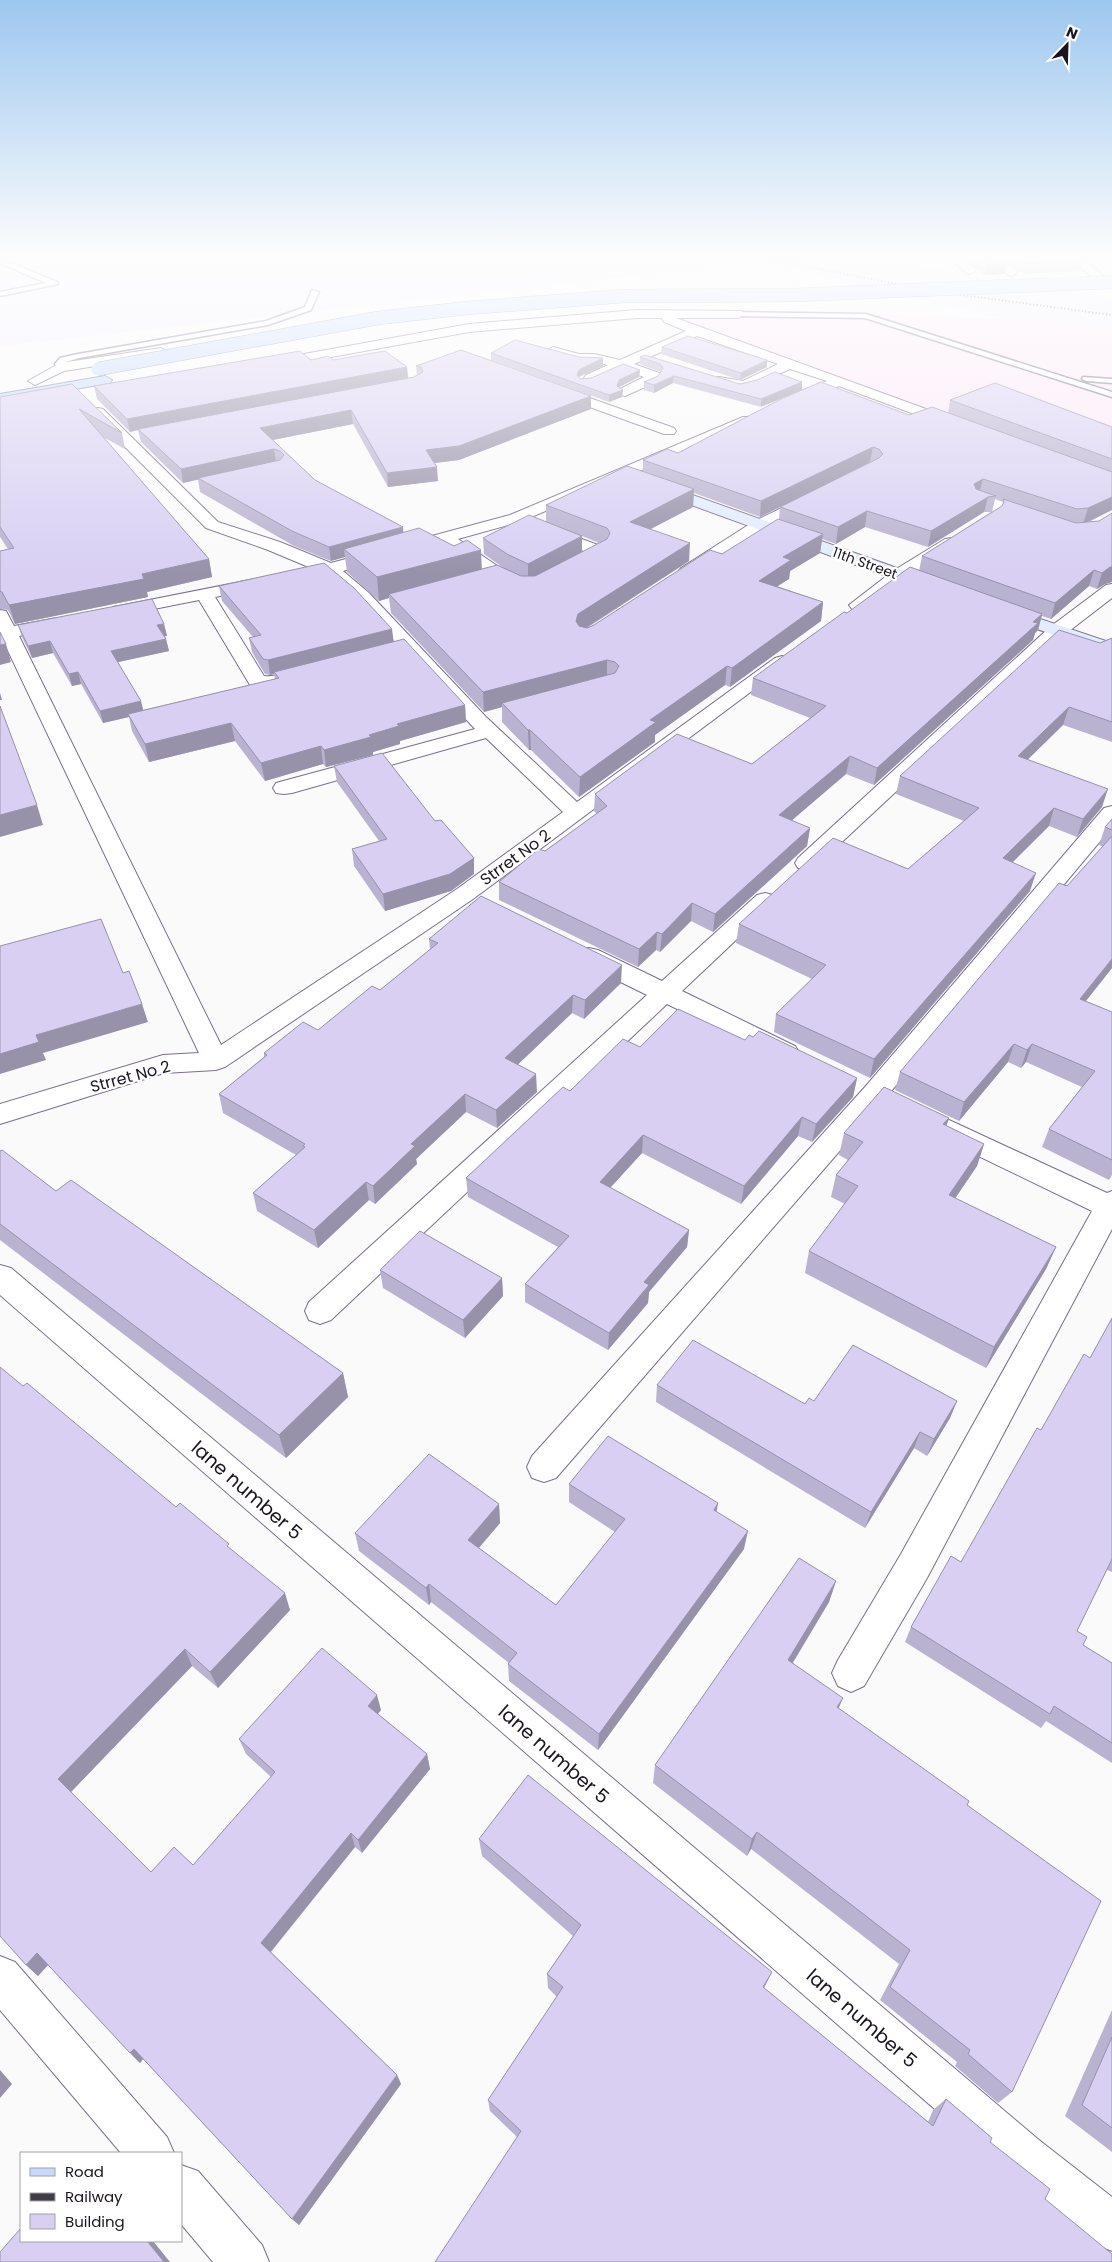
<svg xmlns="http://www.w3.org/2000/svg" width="1112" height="2262" font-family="Poppins,sans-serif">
	<rect width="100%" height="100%" fill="#fafafa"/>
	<path fill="#fde9f9" d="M781 311 1005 319 1112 326V491L662 320Z"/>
	<path fill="#f3edfe" d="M0 256H877L985 279 1112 299V326L1005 319 763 262 0 346Z"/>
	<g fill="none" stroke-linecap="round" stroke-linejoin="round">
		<g stroke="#7a6e8e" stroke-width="3">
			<path id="lane" d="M0 259 57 282 58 284 0 296V292L46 283 0 263Z
				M312 290 319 292 311 310 268 325 79 358 66 362 63 369H57L55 364 60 358 78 354 266 321 305 307Z
				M735 312 866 314 1112 392V397L865 318 738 316 734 314Z
				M1083 377 1112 379V383L1086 381 1082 379Z"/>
		</g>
		<g stroke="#7a6e8e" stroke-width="2">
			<path id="street" d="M948 256H960L976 270 970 274 966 273Z
				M987 256H1000L1018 272 1012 276 1008 275Z
				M1067 256H1080L1106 278 1104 281H1096Z
				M637 310 742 311 744 314 738 318H676L959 421 961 424 954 428 949 427 839 386 799 403H789L787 400 789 397 827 381 790 369 745 389 714 384 712 381 714 378 719 377 743 381 778 364 697 336 634 364 659 373 661 376 656 382 625 396 620 395 618 392 620 389 644 377 622 369 596 381H586L584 378 586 375 608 365 594 362H579L548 354 546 351 553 347 579 354H594L620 360 686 331 664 322 662 318H637L469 332 271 368 264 364 271 360 469 324Z
				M161 348 168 352 166 355 64 371 35 385 28 381 60 363Z
				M556 386 674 428 676 431 674 434H664L551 393 549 390Z
				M98 408 103 409 218 522 280 542 331 563 510 515 743 417H753L755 420 753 423 522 521 458 539 506 572 527 582 530 586 527 590C508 595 458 557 443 543L343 571 369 593 486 717 577 802 775 658 782 656 789 658 791 662 473 899 225 1067 216 1070 164 1073 0 1124V1104L163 1055 199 1053 0 634V610L6 611 14 626 57 618 63 619 66 623 63 627 19 636 221 1045 457 889 563 812 486 738 292 793 284 794 276 793 273 788 276 783 475 729 357 601 326 575 215 597 264 676C278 678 291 668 305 672L308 676 305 680 270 689 250 685 199 600 119 616 113 615 110 611 113 607 119 606 311 568 268 550 206 528 93 415 91 412 93 409Z
				M814 492 820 494 822 497 820 500 765 528 693 576H681L678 572 681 568 753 522Z
				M547 526 606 548 608 552 606 556 581 569H569L566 565 569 561 586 552 541 535 539 531 541 527Z
				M951 538 957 539 959 543 957 547 905 579 864 609H852L849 605 893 571 945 539Z
				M1112 584V598L1064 635 814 868 806 870 798 868 795 863 798 858 1050 627 1106 585Z
				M1112 806V827L883 1101 556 1478 544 1482 532 1478 527 1467 532 1456 865 1087 1104 808Z
				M765 893 773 895 777 900 773 905 682 991 795 1046 799 1052 795 1058 786 1061 777 1058 667 1004 331 1320 320 1324 309 1320 305 1311 309 1302 647 995 580 962 577 956 580 950 589 948 598 950 662 981 757 895Z
				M949 1120 1107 1193 1112 1191V1229L927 1578 864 1686 851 1692 838 1686 832 1673 838 1660 901 1554 1092 1211 939 1137 935 1130 939 1123Z
				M0 1265 11 1268 1039 2140 1112 2197V2251L1095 2244 1007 2172 0 1295Z
				M0 1956 15 1962 167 2137 174 2153H121L0 2010Z
				M181 2165 198 2171 262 2245 269 2262H213L181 2224Z"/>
		</g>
		<g stroke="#7a6e8e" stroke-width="2">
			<path id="secondary" d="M659 483 939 583 942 587 939 591H927L653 491 651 488 653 485Z
				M1005 607 1112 643V655L999 616 996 612 999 608Z"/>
		</g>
		<g stroke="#7183ae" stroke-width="2">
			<path id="primary" d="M105 376 112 380 110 383 0 402V394Z"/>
		</g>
		<use href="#lane" fill="#fff" fill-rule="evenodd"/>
		<use href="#street" fill="#fff" fill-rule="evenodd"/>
		<use href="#secondary" fill="#e2ecfe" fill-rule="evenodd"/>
		<use href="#primary" fill="#c6d9fd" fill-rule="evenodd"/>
		<path stroke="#413d47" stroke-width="2" stroke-dasharray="1 2.5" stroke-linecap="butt" d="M754 256 932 291 1112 315"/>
		<g stroke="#7183ae" stroke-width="14" stroke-linecap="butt">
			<path id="primary-bridge" d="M98 369 378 318 467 308 624 296 794 295 1112 282"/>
		</g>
		<use href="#primary-bridge" stroke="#c6d9fd" stroke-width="13"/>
	</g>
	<path fill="#bab2d1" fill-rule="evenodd" d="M962 256H998L1004 274 984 275Z
		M1002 256H1079L1084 261 1082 271 1024 274Z
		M662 347 767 367 740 380 661 354Z
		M491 353 603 358V366L579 377 580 379 591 378 640 370 639 377 619 387 623 390 622 397 609 402 491 360Z
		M640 357 740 384 757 380 775 372 761 407 673 383 654 393 644 390V382L658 376 660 372 640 364Z
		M311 360H333L407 367 408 378 414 377 417 376 416 366 591 409 459 460 434 463 438 481 388 487 353 424 273 440 315 480 403 527V532L482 570 505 569 484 554 483 538 546 522V505L643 471V460L678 453 909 415 948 413 950 400 1112 427V510L1089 522 1099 521 1112 513V582L1105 584 1097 589 1089 586 1051 619 1042 616 1038 630 1035 633 1033 640 874 785 846 774 791 821 810 828 807 846 713 932 691 921 660 952 656 950 638 967 499 900V882L545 851 597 814 594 811 595 794 752 764 810 718 751 695 753 678 847 613 919 571 922 556 991 512H984L928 547 865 527 836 544 822 539 820 553 790 571 789 579 777 586 823 602 821 621 730 687 725 685 655 735V742L579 797 531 750H529L502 722V707L484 712 391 613 389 598 379 601 347 572 345 557 331 561 294 546 200 492 198 479 183 483 141 442 138 430 130 432 97 399 94 386ZM870 462 780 507 779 519 722 554 594 625 587 628 689 561 651 529 693 507 694 493 760 517ZM995 499 1003 502 1002 506 992 512ZM582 536 599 543 582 552Z
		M72 384 122 433 125 449 103 437 209 559 212 577 147 592 148 597 15 624 8 610 0 609V551L8 549 0 537V397Z
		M219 586 393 642 465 705 466 722 400 741V744L373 752V755L326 767 323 764 265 781 235 741 149 762 132 731 129 717 103 723 81 684 72 686 53 653 32 658 22 637 18 625 164 624 167 636H164L166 639 169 651 118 662 143 710 275 679 274 674 270 675 265 674 252 652 249 638 253 637 222 601Z
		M1112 638V742L1063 725 1027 760 1102 807 1077 837 1049 826 1012 862 1030 891 870 1078 774 1032 776 1014 812 979 736 943 739 924 908 869 964 821 896 794 900 776 1100 643Z
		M334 766 435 821 474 858V874L451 891 385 911 354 866 352 849 379 841 337 782Z
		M1112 819V968L1086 1001 1112 1012V1175L1109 1180 1042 1147 1049 1129 1082 1087 1026 1062 1021 1068 1008 1062 959 1121 895 1090 900 1072 1103 847 1099 845 1105 827Z
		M429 939 621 983 584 1019 572 1013 518 1064 537 1092 497 1128 466 1112 416 1159 417 1164 375 1204 369 1200 318 1248 257 1211 253 1193 296 1155 223 1113 219 1094 264 1057V1053L318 1030 380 990 430 949Z
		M745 1040 857 1078 853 1097 812 1142 798 1136 741 1204 642 1153 610 1188 689 1230 687 1247 649 1292 648 1303 608 1350 525 1302V1284L558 1247 468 1197 466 1178 570 1091 640 1047Z
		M949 1118 946 1126 984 1144 977 1166 955 1198 1056 1247 1046 1269 986 1368 805 1273 809 1251 845 1204 831 1197 836 1175 848 1160 839 1155 844 1133Z
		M0 1151 56 1191 343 1373 348 1397 286 1458 0 1240Z
		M380 1270 502 1278 503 1296 465 1338 383 1288Z
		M1112 1318V1572L1107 1570 1077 1631 1083 1645 1112 1663V1763L1046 1721 1041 1728 905 1642 911 1627 961 1562 1041 1430 1090 1358Z
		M657 1385 805 1404 814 1401H957L950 1418 927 1456 914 1448 865 1528 656 1402Z
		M569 1484 717 1512 744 1549 598 1750 509 1681 508 1664 509 1663 431 1602 429 1605 359 1551 355 1533 499 1504 500 1523 479 1548 556 1605 615 1532 569 1502Z
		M176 1507 230 1549 290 1610 218 1688 192 1666 71 1792 151 1872 193 1865 271 1777 246 1754 239 1739 381 1710 378 1714 427 1754 430 1769 362 1853 355 1847 271 1952 397 2075 401 2084 299 2225 292 2219 143 2059 140 2063 48 1965 38 1976 26 1965 0 1936Z
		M836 1581 829 1602 793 1663 839 1709 967 1805 1012 2092 998 2103 955 2066 957 2062 880 2000 899 1964 751 1849 747 1856 653 1783 655 1765Z
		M479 1839 764 1988 928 2122 933 2110 946 2099 992 2138 517 2137 490 2111 488 2100 557 1997 548 1988 547 1974 573 1936 482 1856Z
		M1112 2010V2152L1065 2116Z"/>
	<path fill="#9791aa" d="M1006 263 1004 274 984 275 986 265Z
		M603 358V366L578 377 577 375 579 370Z
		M767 360V367L740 380 741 373Z
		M407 367 408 379 138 429V430L130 432 127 419Z
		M640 370 639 377 619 387 623 390 622 397 609 402V395L617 386 619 380Z
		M674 376 673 383 654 393V385Z
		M802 382V390L761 407V399Z
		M591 396V409L459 460 427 464 426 450Z
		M351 410 353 424 262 442 260 428Z
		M873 447 870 462 760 517 761 501Z
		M274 449 276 462 183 483 181 469Z
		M437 467 438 481 388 487 387 473Z
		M983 479 979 494 970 500 974 484Z
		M694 489 693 507 629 540 630 522Z
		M988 497 984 512 928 547 931 531Z
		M1112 497V510L1083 524 1088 508Z
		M867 511 865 527 836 544 838 527Z
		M403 527 404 542 344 549 345 557 331 561 329 547Z
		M823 534 820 553 790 571 789 579 757 599 759 581 783 557Z
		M582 536V552L528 580V564Z
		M690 543 689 561 578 633 576 621 578 614Z
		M481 550 482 573 389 594V598L379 601 377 577Z
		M209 559 212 577 147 592 148 597 15 624 9 605Z
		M1110 567H1112V582L1105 584 1097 589 1102 573Z
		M1094 570 1089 586 1051 619 1055 603Z
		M823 602 821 621 730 687 732 668Z
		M1042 614 1038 630 1035 633 1033 640 874 785 877 768Z
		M164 624 167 636 160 637 157 625Z
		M392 629 394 644 274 672V674L270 675 268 660Z
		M166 639 169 651 114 663 111 651Z
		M50 641 53 653 32 658 28 646Z
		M6 644 11 662 0 665V645Z
		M607 660V679L502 703V707L484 712 483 692Z
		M727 666 725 685 655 735V742L579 797 580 777 650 720Z
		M78 672 81 684 72 686 69 674Z
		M0 693 2 700H0Z
		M141 701 144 713 128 714 129 717 103 723 100 711Z
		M465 705 466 722 400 741V744L373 752V755L326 767 324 750 369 735 397 724Z
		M1069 707 1063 725 1013 774 1018 756Z
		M231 723 235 741 149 762 145 744Z
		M528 730H530L531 750H529Z
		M321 746 323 764 265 781 261 763Z
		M850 756 846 774 777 833 779 815Z
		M1108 789 1102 807 1077 837 1083 819Z
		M37 805 43 825 0 837V815Z
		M1054 808 1049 826 998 877 1003 858Z
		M810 828 807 846 713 932 715 914Z
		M474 858V874L451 891 385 911 383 894Z
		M1036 873 1030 891 870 1078 874 1059Z
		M692 903 691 921 660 952 662 934Z
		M657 932 656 950 638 967 639 949Z
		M1112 959V968L1073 1017 1080 999Z
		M622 965 621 983 584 1019 585 1000Z
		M573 995 572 1013 506 1076 505 1058Z
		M142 1004 148 1022 43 1053 46 1060 0 1074V1054L36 1035Z
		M1014 1044 1008 1062 959 1121 964 1102Z
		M1032 1044 1026 1062 1021 1068 1027 1050Z
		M536 1074 537 1092 497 1128 496 1110Z
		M857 1078 853 1097 812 1142 816 1124Z
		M465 1094 466 1112 416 1159 417 1164 375 1204 373 1186 411 1144Z
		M802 1117 798 1136 741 1204 744 1186Z
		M949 1118 942 1140 943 1124Z
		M643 1135 642 1153 599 1200 600 1182Z
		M984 1144 977 1166 942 1218 949 1195Z
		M366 1182 369 1200 318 1248 314 1230Z
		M689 1230 687 1247 649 1292 648 1303 608 1350 609 1333 644 1282Z
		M1056 1247 1046 1269 986 1368 994 1347Z
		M502 1278 503 1296 465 1338 463 1320Z
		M343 1373 348 1397 286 1458 279 1435Z
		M957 1401 950 1418 927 1456 934 1439Z
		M920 1432 914 1448 865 1528 871 1512Z
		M718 1503 715 1522 714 1510Z
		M499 1504 500 1523 470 1558 468 1540Z
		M748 1531 744 1549 598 1750 599 1734Z
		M836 1581 829 1602 782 1680 788 1660Z
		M429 1584 431 1602 429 1605 426 1588Z
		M285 1593 290 1610 218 1688 210 1672Z
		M185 1649 192 1666 69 1794 58 1779Z
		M377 1695 381 1710 372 1721 368 1706Z
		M843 1698 835 1717 837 1707Z
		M427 1754 430 1769 362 1853 358 1840Z
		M757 1832 751 1849 747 1856 752 1839Z
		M351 1833 355 1847 268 1955 261 1943Z
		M37 1953 49 1964 38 1976 26 1965Z
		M772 1972 765 1986 757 2001 763 1987Z
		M134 2049 144 2058 140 2063 130 2053Z
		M0 2070 12 2084 0 2098Z
		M397 2075 401 2084 299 2225 292 2219Z
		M147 2241H153L170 2262H164Z"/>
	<path fill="#d8cff3" stroke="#9791aa" d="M976 256H998L1006 263 986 265Z
		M1017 256H1079L1084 261 1026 263Z
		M688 336 767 360 741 373 662 347Z
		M515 340 579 357 603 358 579 370 577 375 580 379 591 378 623 364 640 370 619 380 617 386 623 390 609 395 491 353Z
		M461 350 591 396 459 446 426 450 437 467 387 473 351 410 260 428 315 480 403 527 329 547 292 531 198 478 280 460 284 455 280 451 274 449 181 469 138 429 414 377 423 372 421 367 416 366Z
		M300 351 311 360 328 356 333 360 385 351 407 367 127 419 94 386Z
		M645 355 740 384 757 380 775 372 802 382 761 399 674 376 654 385 644 382 658 376 663 368 660 364 640 357Z
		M821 382 909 415 932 407 1112 472V497L1088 508 1077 509 983 479 974 484 976 489 996 496 988 497 931 531 867 511 838 527 780 507 879 458 883 454 879 449 873 447 761 501 643 460 667 449 678 453 783 398Z
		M995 383 1112 427V459L950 400Z
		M72 384 122 433 79 409 209 559 142 574 144 579 9 605 2 592 0 591V551L14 548 0 527V397Z
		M627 466 694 489 630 522 690 543 578 614 576 621 579 626 587 628 594 625 710 550 722 554 778 519 823 534 783 557 791 560 759 581 823 602 732 668 727 666 650 720 656 722 580 777 530 730H528L502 703 615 673 619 666 615 662 607 660 483 692 389 594 497 565 521 576H535L607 539 610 533 607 528 546 505Z
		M1003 499 1076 523 1099 521 1112 513V567H1110L1102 573 1094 570 1055 603 922 556 1002 506 1004 502Z
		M529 515 582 536 528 564 507 554 483 538Z
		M419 528 454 546 467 540 481 550 377 577 344 549Z
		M324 563 354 588 392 629 268 660 263 659 249 638 261 635 219 586Z
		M910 567 1042 614 1033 622 1038 623 877 768 850 756 779 815 810 828 715 914 692 903 662 934 657 932 639 949 499 882 539 849 545 851 607 806 595 794 677 734 752 764 826 706 753 678 844 612 847 613Z
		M152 599 164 624 157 625 166 639 111 651 141 701 100 711 78 672 69 674 50 641 28 646 18 625Z
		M1059 630 1100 643 1112 638V722L1069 707 1018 756 1108 789 1083 819 1054 808 1003 858 1036 873 874 1059 776 1014 826 965 739 924 833 838 908 869 979 808 900 776Z
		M0 632 6 644 0 645Z
		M404 639 465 705 397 724 399 726 369 735 371 737 324 750 321 746 261 763 231 723 145 744 128 714 279 678 274 672Z
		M0 706 37 805 0 815Z
		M382 753 435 821 441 820 474 858 450 874 383 894 352 849 387 839 334 766Z
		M1112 819V830L1105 827Z
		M1112 836V959L1080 999 1112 1012V1160L1049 1129 1095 1071 1032 1044 1027 1050 1014 1044 964 1102 900 1072 1059 883 1067 886Z
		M481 896 622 965 585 1000 573 995 505 1058 536 1074 496 1110 465 1094 411 1144 415 1146 373 1186 366 1182 314 1230 253 1193 305 1147 303 1146 305 1144 219 1094 267 1055 264 1053 303 1022 318 1030 372 986 380 990 438 943 429 939Z
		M101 919 123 973 129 971 142 1004 36 1035 39 1042 0 1054V946Z
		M678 1009 745 1040 749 1035 753 1037 759 1031 857 1078 816 1124 802 1117 744 1186 643 1135 600 1182 689 1230 644 1282 649 1285 609 1333 525 1284 569 1236 466 1178 563 1087 570 1091 623 1039 640 1047Z
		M884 1087 949 1118 943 1124 984 1144 949 1195 1056 1247 994 1347 809 1251 858 1186 836 1175 863 1142 844 1133Z
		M2 1150 56 1191 71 1180 343 1373 279 1435 0 1224V1151Z
		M420 1231 502 1278 463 1320 380 1270Z
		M1112 1318V1559L1077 1631 1087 1637 1083 1645 1112 1663V1743L1054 1706 1050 1714 911 1627 951 1556 961 1562 1037 1428 1041 1430 1084 1354 1090 1358Z
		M693 1340 805 1404 809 1398 814 1401 853 1345 957 1401 934 1439 920 1432 871 1512 657 1385Z
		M0 1367 23 1386 27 1383 176 1507 180 1503 229 1544 227 1546 285 1593 210 1672 185 1649 58 1779 151 1872 174 1847 193 1865 275 1772 239 1739 322 1648 377 1695 368 1706 427 1754 358 1840 351 1833 261 1943 397 2075 292 2219 134 2049 130 2053 37 1953 26 1965 0 1936Z
		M608 1436 718 1503 714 1510 748 1531 599 1734 508 1664 517 1653 429 1584 426 1588 355 1533 429 1454 499 1504 468 1540 556 1605 625 1519 569 1484Z
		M799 1558 836 1581 788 1660 843 1698 837 1707 969 1801 967 1805 1101 1901 1012 2092 968 2054 970 2050 890 1987 910 1950 757 1832 752 1839 655 1765Z
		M528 1775 772 1972 763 1987 933 2126 946 2099 992 2138 990 2142 1050 2189 1045 2199 1112 2254V2262H435L521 2131 488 2100 563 1987 547 1974 581 1925 479 1839Z
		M1112 2037V2128L1082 2105Z
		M21 2228V2241H147L164 2262H0V2252Z"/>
	<linearGradient id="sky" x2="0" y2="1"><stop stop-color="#9dc7ef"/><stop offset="0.45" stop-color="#fdfdfd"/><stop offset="1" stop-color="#fdfdfd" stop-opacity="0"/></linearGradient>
	<rect width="1112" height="572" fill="url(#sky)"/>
	<g text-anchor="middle" stroke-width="4.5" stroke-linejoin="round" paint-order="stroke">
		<g font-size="14" fill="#191420" stroke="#fff">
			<text transform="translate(865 563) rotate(20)" y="5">11th Street</text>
		</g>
		<g font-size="16" fill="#191420" stroke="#fff">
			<text transform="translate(515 857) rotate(-36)" y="6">Strret No 2</text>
			<text transform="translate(130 1076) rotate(-15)" y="6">Strret No 2</text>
		</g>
		<g font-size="19" fill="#191420" stroke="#fff">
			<text transform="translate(247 1490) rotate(41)" y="7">lane number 5</text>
			<text transform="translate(554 1754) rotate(41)" y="7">lane number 5</text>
			<text transform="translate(862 2018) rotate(41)" y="7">lane number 5</text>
		</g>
	</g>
	<rect x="20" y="2152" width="162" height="90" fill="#ffffff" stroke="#a3a1a6"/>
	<rect x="30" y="2168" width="25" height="8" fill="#c6d9fd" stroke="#a3a1a6"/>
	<text x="65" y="2177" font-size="15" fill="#191420">Road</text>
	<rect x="30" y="2193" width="25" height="8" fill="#413d47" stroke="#a3a1a6"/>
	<text x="65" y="2202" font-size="15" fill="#191420">Railway</text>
	<rect x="30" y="2214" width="25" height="15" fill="#d8cff3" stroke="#a3a1a6"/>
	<text x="65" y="2227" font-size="15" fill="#191420">Building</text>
	<g transform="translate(1067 45) rotate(23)" stroke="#ffffff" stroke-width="4" paint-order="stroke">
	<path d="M0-4L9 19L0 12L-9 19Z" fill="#191420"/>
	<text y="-8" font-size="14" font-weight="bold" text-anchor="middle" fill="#191420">N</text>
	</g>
</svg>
